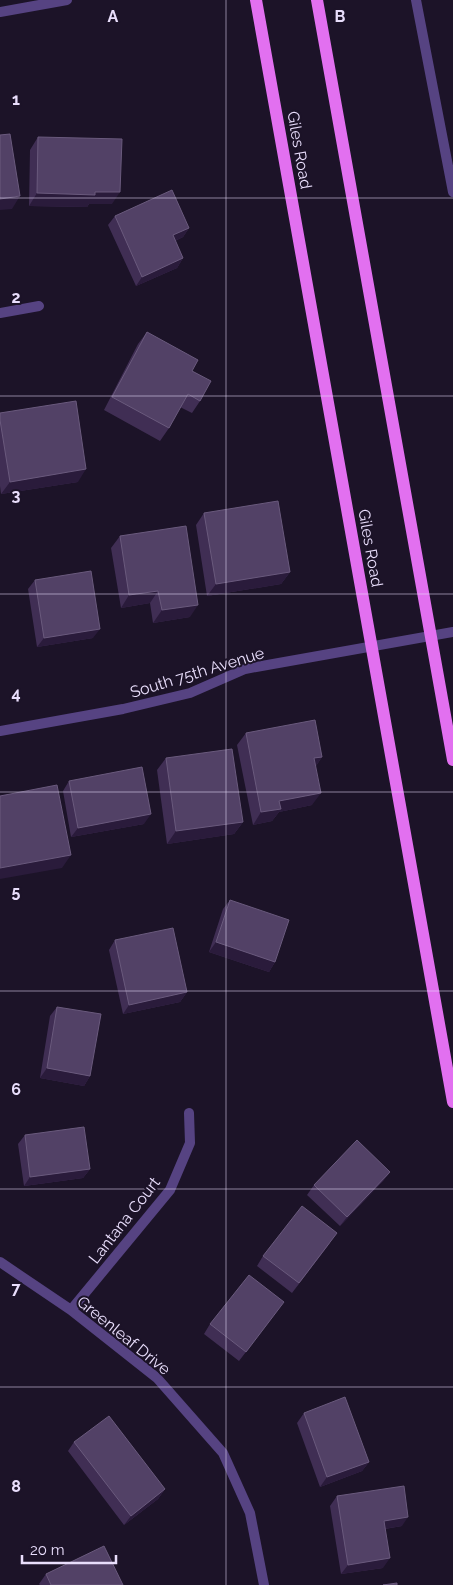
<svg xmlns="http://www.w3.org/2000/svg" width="453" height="1585" font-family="Raleway,sans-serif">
	<rect width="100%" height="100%" fill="#1c1328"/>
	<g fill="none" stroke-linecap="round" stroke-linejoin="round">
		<path stroke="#564382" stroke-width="10" d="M416 0 453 192"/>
		<path stroke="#564382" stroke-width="10" d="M0 12 67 0
			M0 313 39 306
			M0 731 123 709 190 693 245 669 453 632
			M0 1262 71 1310 157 1378 223 1453 250 1513 264 1585
			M71 1310 170 1190 190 1143 189 1113"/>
		<path stroke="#e270f0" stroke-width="12" d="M256 0 453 1102
			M317 0 453 760"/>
	</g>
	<path fill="#402e54" d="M38 137 112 204H89L87 207 29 206 30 150Z
		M115 216 189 228 183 237 175 241 183 258 177 268 136 286 108 225Z
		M147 332 192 371 200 401 192 413 180 407 169 428 160 441 104 410 138 344Z
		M0 413 78 482 1 494 0 486Z
		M204 513 290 572 281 584 207 596 196 525Z
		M120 536 190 617 153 623 150 603 121 608 111 548Z
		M35 580 93 638 37 647 28 589Z
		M246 733 322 757 316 766 312 805 279 812 272 821 253 825 237 745Z
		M166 758 243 822 234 834 167 844 157 770Z
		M69 781 144 824 71 837 63 791Z
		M230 900 275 962 269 972 209 952 223 909Z
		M115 940 187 992 180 1002 123 1014 109 950Z
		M57 1007 90 1076 84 1086 40 1078 50 1016Z
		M25 1135 90 1169 83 1178 24 1186 18 1144Z
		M390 1172 383 1181 340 1226 307 1195 314 1185Z
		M330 1243 292 1293 257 1266 263 1256Z
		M277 1311 239 1361 204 1334 210 1324Z
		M304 1413 369 1462 362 1471 320 1487 297 1423Z
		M74 1442 165 1489 158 1499 124 1525 68 1451Z
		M337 1496 402 1526 385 1529 383 1568 341 1574 330 1506Z
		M46 1574 123 1585H40L39 1584Z"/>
	<path fill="#2a1b3b" d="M95 192H120L112 204H89L87 207 29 206 37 193Z
		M20 196 12 209 0 210V199Z
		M189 228 183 237 166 245 173 235Z
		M183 258 177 268 136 286 142 277Z
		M86 469 78 482 1 494 10 482Z
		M290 572 281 584 207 596 216 584Z
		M158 591 150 603 121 608 129 595Z
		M198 605 190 617 153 623 162 610Z
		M100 629 93 638 37 647 44 638Z
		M322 757 314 769V758Z
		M321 793 312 805 279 812 272 821 253 825 261 812 279 801Z
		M151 814 144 824 71 837 78 828Z
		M243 822 234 834 167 844 176 831Z
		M71 855 62 868 0 879V868Z
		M216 942 275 962 269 972 209 952Z
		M187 992 180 1002 123 1014 129 1005Z
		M47 1068 90 1076 84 1086 40 1078Z
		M90 1169 83 1178 24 1186 30 1177Z
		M390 1172 383 1181 340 1226 347 1217Z
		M369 1462 362 1471 320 1487 327 1477Z
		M165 1489 158 1499 124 1525 131 1516Z
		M408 1517 402 1526 377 1530 384 1521Z
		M390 1558 383 1568 341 1574 348 1565Z"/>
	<path fill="#524166" stroke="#6a5a7d" d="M10 134 20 196 0 199V135Z
		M38 137 122 139 120 192H95V195L37 193Z
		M172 190 189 228 173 235 183 258 142 277 115 216Z
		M147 332 198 360 192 371 211 381 200 401 188 394 169 428 112 397Z
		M76 401 86 469 10 482 0 420V413Z
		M278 501 290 572 216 584 204 513Z
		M186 526 198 605 162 610 158 591 129 595 120 536Z
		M91 571 100 629 44 638 35 580Z
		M315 720 322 757 314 758 321 793 279 801 281 809 261 812 246 733Z
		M232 749 243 822 176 831 166 758Z
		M142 767 151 814 78 828 69 781Z
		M57 785 71 855 0 868V796Z
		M230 900 289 920 275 962 216 942Z
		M173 928 187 992 129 1005 115 940Z
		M57 1007 101 1014 90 1076 47 1068Z
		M84 1127 90 1169 30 1177 25 1135Z
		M357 1140 390 1172 347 1217 314 1185Z
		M302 1206 337 1233 299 1283 263 1256Z
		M249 1275 284 1302 246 1352 210 1324Z
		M345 1397 369 1462 327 1477 304 1413Z
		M109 1416 165 1489 131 1516 74 1442Z
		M404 1486 408 1517 384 1521 390 1558 348 1565 337 1496Z
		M104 1546 123 1585H51L46 1574Z
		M397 1583V1585H383Z"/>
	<path fill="none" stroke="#e9defc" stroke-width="1" stroke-opacity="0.55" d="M226 0V1585M0 198H453M0 396H453M0 594H453M0 792H453M0 991H453M0 1189H453M0 1387H453"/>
	<g text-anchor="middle" stroke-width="4" stroke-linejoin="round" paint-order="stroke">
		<g font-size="16" fill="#e9defc" stroke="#1c1328">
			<text transform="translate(300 150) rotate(80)" y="6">Giles Road</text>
			<text transform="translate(371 548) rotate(80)" y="6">Giles Road</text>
			<text transform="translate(197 672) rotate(-17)" y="6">South 75th Avenue</text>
			<text transform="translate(124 1220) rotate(-52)" y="6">Lantana Court</text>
			<text transform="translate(124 1335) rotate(39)" y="6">Greenleaf Drive</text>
		</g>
	</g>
	<g font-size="16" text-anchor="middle" font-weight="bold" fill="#e9defc" stroke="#1c1328" stroke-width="4" stroke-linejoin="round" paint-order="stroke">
		<text x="113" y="22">A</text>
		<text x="340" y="22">B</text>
		<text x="16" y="105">1</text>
		<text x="16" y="303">2</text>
		<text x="16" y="501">3</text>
		<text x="16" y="699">4</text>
		<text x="16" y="897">5</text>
		<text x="16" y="1095">6</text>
		<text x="16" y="1294">7</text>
		<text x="16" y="1492">8</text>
	</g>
	<path d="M22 1555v8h94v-8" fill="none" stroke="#e9defc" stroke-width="2.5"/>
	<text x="30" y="1555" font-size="15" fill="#e9defc" stroke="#1c1328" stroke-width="4" paint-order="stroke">20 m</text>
</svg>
